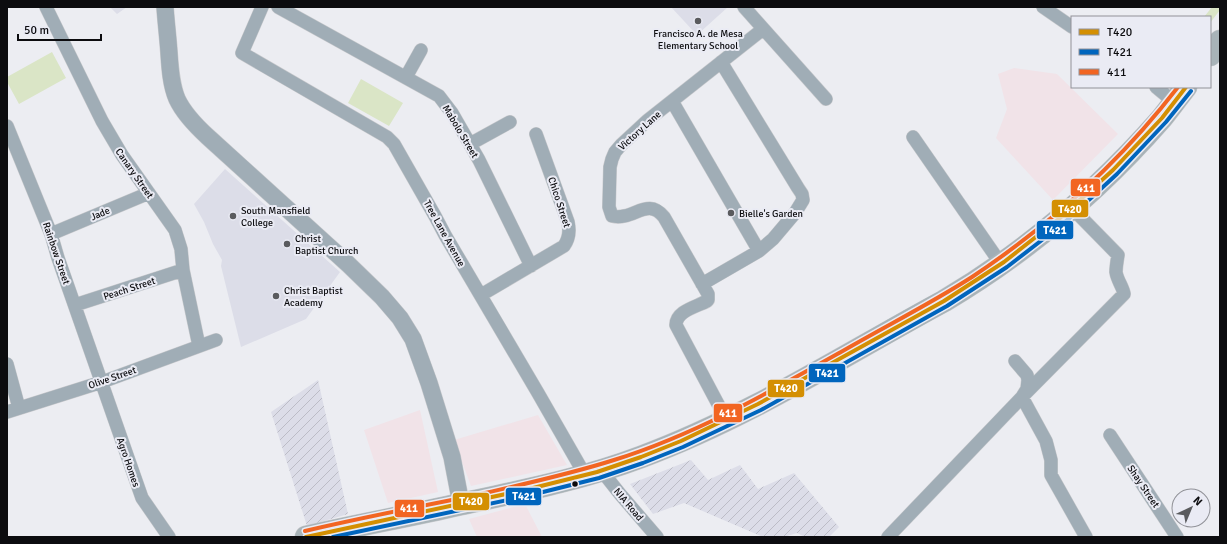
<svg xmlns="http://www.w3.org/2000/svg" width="1227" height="544" font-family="Signika,sans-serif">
	<defs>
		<pattern id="industrial-furrows" width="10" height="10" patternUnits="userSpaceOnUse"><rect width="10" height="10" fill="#dcdde8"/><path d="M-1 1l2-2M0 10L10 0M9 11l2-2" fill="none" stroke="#bcbcc6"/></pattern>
	</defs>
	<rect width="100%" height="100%" fill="#ecedf2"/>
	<path fill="#f1e3e8" d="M1014 68 1057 74 1118 134 1053 200 996 138 1007 109 998 74Z
		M420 410 438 492 388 503 364 430Z
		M538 415 567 465 471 486 454 440Z
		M525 504 542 537H477L469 519Z"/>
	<path fill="url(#industrial-furrows)" d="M318 380 348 514 307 526 271 412Z
		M691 460 708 480 740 465 758 489 794 473 839 527 829 537H805L797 533 784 537H763L684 503 653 514 630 484Z"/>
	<path fill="#dcdde8" d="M110 7H127L117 14Z
		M671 7H728L697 35Z
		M225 169 340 272 306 319 241 347 221 266 222 260 213 244 204 222 194 204Z"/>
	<path fill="#dae5c6" d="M1212 7H1220V10L1210 23V17H1204Z
		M52 52 66 78 19 104 7 82V77Z
		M361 79 403 103 389 126 348 103Z"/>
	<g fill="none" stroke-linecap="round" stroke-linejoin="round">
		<g stroke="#c9cacd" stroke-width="14">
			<path id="minor" d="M46 7 102 121 122 155 175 230 181 249 183 270 199 346
				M262 7 242 53 387 137 394 144 435 216 445 235 538 393 585 475
				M278 7 439 96 452 113 479 160 531 266
				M744 7 826 99
				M1043 7 1072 27
				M406 77 421 50
				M1156 87 1174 102
				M672 101 759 251
				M7 126 51 234 58 258 142 498 169 537
				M913 137 1001 264
				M470 144 510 122
				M51 234 149 193
				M702 284 759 251 773 239 795 213 803 200 802 194 798 188 721 62
				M481 295 564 246C569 239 570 231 568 222L536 134
				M75 305 183 270
				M1015 361 1027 375 1028 380 1027 389 1022 397 1046 441 1051 460V475L1086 537
				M7 364 19 408
				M7 412 102 382 216 340
				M727 421 676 325C676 311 696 307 707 301L708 300V294L664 217C647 196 634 221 612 216L609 207 610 167 612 159 615 152 621 145 648 120 763 29
				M1110 435 1177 537
				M601 470 620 494 657 537
				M888 537 1022 397 1124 294C1123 287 1117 280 1116 272 1116 267 1117 261 1118 255L1072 208"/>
		</g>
		<g stroke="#c9cacd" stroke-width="18">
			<path id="tertiary" d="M165 7C166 22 168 38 169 53 170 68 171 85 177 99 184 114 196 126 208 137L348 264 382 297 400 318 413 339 429 383 452 457 461 504"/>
		</g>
		<g stroke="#c9cacd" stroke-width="23">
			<path id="trunk" d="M1210 55 1220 41
				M306 537C357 525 410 516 461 504 522 491 583 479 641 457 749 417 844 355 944 301 1025 253 1100 189 1162 118 1170 108 1178 97 1186 87"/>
		</g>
		<use href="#minor" stroke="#a0adb6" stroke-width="13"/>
		<use href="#tertiary" stroke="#a0adb6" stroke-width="17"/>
		<use href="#trunk" stroke="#a8b3b8" stroke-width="22"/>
		<g stroke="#eaebf4" stroke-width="7">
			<path id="bus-1" d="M306 537 529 489 597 472 641 457 681 441 758 404 944 301 1004 262 1060 218 1113 170 1162 118 1186 87"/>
		</g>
		<g stroke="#eaebf4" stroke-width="7">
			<path id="bus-2" d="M333 537 531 495 599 478 643 463 683 447 761 410 947 306 1007 267 1064 223 1117 174 1166 122 1191 91"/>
		</g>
		<g stroke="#eaebf4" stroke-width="7">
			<path id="bus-3" d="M305 531C360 518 416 507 472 496 520 485 567 475 614 460 694 435 768 393 841 352 884 327 930 304 972 277 1050 225 1121 161 1178 87"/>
		</g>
		<use href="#bus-1" stroke="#d48f02" stroke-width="4"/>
		<use href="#bus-2" stroke="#0065bd" stroke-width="4"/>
		<use href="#bus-3" stroke="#f26522" stroke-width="4"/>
	</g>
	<g fill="#5a5b5e" stroke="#eaebf4" stroke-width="1.5">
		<circle cx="698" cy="21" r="4"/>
		<circle cx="731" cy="213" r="4"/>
		<circle cx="233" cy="216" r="4"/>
		<circle cx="287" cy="244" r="4"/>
		<circle cx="276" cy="296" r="4"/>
	</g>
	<circle fill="#0c0c0f" stroke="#eaebf4" stroke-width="1.5" cx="575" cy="484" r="3.5"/>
	<g text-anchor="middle" stroke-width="4" stroke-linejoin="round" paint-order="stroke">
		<g font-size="10" fill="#0c0c0f" stroke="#eaebf4" text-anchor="start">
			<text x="698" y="37" text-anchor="middle">Francisco A. de Mesa<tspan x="698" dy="12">Elementary School</tspan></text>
			<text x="241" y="214">South Mansfield<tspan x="241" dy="12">College</tspan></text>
			<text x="739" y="217">Bielle's Garden</text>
			<text x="295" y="242">Christ<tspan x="295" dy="12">Baptist Church</tspan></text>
			<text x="284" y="294">Christ Baptist<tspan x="284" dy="12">Academy</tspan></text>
		</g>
		<g font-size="10" fill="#0c0c0f" stroke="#eaebf4">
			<text transform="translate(639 130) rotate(-42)" y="4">Victory Lane</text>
			<text transform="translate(461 131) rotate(59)" y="4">Mabolo Street</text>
			<text transform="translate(135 173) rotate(55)" y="4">Canary Street</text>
			<text transform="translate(560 202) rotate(72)" y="4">Chico Street</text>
			<text transform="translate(100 213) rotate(-23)" y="4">Jade</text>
			<text transform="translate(445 233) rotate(61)" y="4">Tree Lane Avenue</text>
			<text transform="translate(57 253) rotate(71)" y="4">Rainbow Street</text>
			<text transform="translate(129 288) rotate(-18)" y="4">Peach Street</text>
			<text transform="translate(112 377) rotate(-19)" y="4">Olive Street</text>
			<text transform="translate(129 462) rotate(71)" y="4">Agro Homes</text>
			<text transform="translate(1144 486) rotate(56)" y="4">Shay Street</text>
			<text transform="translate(629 504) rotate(50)" y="4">NIA Road</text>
		</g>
	</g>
	<g stroke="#eaebf4" stroke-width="1.5">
		<rect x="1070" y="178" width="31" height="19" rx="4" fill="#f26522"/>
		<rect x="1051" y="199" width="38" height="19" rx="4" fill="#d48f02"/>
		<rect x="1036" y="220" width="38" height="20" rx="4" fill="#0065bd"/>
		<rect x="808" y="363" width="38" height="20" rx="4" fill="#0065bd"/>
		<rect x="767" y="379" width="38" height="19" rx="4" fill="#d48f02"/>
		<rect x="713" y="403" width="30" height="20" rx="4" fill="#f26522"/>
		<rect x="505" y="487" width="37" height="19" rx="4" fill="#0065bd"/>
		<rect x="452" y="492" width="38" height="19" rx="4" fill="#d48f02"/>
		<rect x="394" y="499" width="31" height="19" rx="4" fill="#f26522"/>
	</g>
	<g font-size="11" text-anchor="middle" font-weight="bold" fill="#fff">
		<text x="1086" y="192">411</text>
		<text x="1070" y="213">T420</text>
		<text x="1055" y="234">T421</text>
		<text x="827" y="377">T421</text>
		<text x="786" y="392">T420</text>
		<text x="728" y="417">411</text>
		<text x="524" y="500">T421</text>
		<text x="471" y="505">T420</text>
		<text x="409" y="512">411</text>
	</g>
	<rect width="1227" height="544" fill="none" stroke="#0c0c0f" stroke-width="16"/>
	<rect x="1071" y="16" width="140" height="72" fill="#eaebf4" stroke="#919298"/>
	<rect x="1079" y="29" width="20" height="6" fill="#d48f02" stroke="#919298"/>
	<text x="1107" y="36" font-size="12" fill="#0c0c0f">T420</text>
	<rect x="1079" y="49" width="20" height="6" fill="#0065bd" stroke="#919298"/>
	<text x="1107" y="56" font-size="12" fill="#0c0c0f">T421</text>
	<rect x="1079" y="69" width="20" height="6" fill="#f26522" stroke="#919298"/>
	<text x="1107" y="76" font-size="12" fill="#0c0c0f">411</text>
	<g transform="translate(1191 508) rotate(44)"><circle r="19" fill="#eaebf4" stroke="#919298"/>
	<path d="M0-3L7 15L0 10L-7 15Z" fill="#5a5b5e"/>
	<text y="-6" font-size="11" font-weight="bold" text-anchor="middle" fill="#0c0c0f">N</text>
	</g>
	<path d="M18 34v6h83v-6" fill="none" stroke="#0c0c0f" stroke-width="2"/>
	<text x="24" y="34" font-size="12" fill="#0c0c0f" stroke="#eaebf4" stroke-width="3" paint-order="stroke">50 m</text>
</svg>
